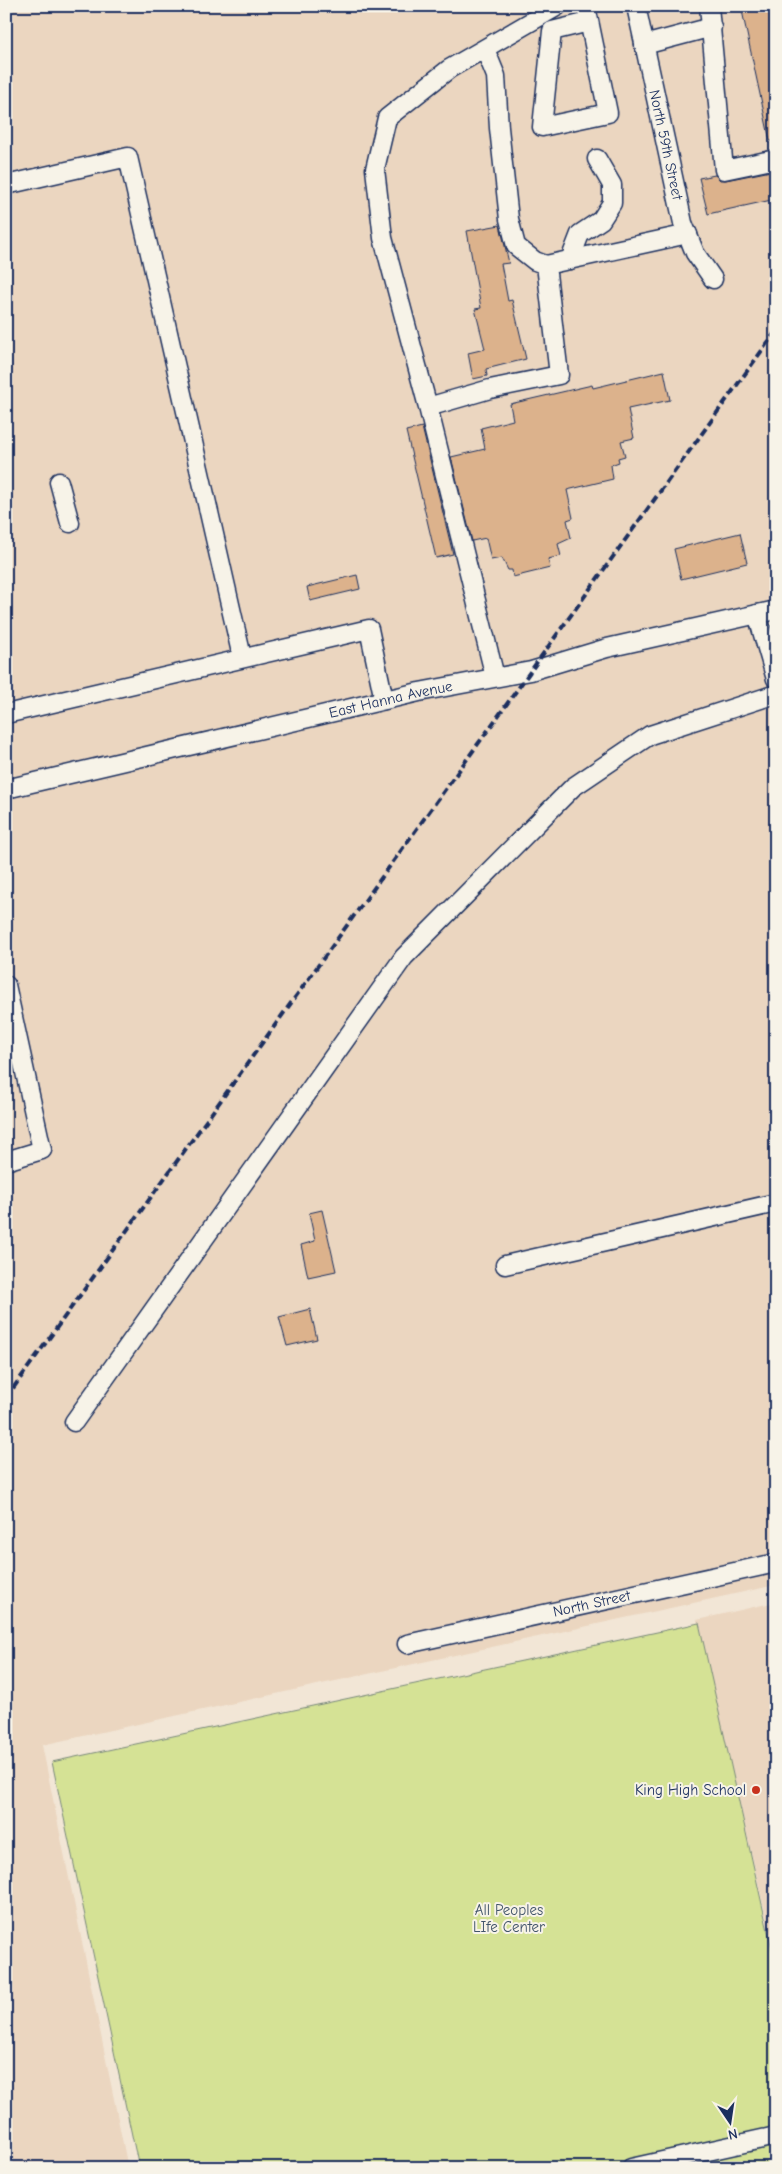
<svg xmlns="http://www.w3.org/2000/svg" width="782" height="2174" font-family="'Comic Neue',sans-serif">
	<rect width="100%" height="100%" fill="#f2e6d6"/>
	<filter id="ink" filterUnits="userSpaceOnUse"><feTurbulence type="fractalNoise" baseFrequency=".02" numOctaves="2"/><feDisplacementMap in="SourceGraphic" scale="10" xChannelSelector="R" yChannelSelector="G"/><feConvolveMatrix kernelMatrix="1 2 1 2 8 2 1 2 1" color-interpolation-filters="sRGB"/></filter>
	<g filter="url(#ink)">
		<path fill="#ebd6c0" d="M6 6H776V1585L42 1745 128 2168H6Z
			M776 1602V1959L697 1620Z"/>
		<path fill="#d5e295" stroke="#78887a" d="M699 1623 776 1967V2168H139L52 1762Z"/>
		<path fill="#dcb28c" stroke="#1b2f5e" d="M741 6H776V141H770Z
			M776 170V199L708 214 699 178 715 175 720 180H726Z
			M500 225 509 263 501 264 508 301 512 300 526 359 486 369 487 376 473 379 468 353 485 349 475 309 481 308 467 231Z
			M664 371 670 400 628 409 634 438 621 441 625 456 618 458 619 462 611 465 613 479 567 490 573 518 567 520 571 538 558 544 561 556 548 559 550 568 513 577 512 570H508L502 558 491 560 486 538 472 541 451 457 485 449 481 428 513 420 510 404 592 385 593 388Z
			M422 427 453 554 436 558 406 431Z
			M740 533 747 563 681 579 674 549Z
			M357 575 360 589 310 601 307 587Z
			M322 1210 336 1271 308 1277 301 1245 315 1241 309 1213Z
			M310 1309 317 1339 287 1346 279 1317Z"/>
		<g fill="none" stroke-linecap="round" stroke-linejoin="round">
			<g stroke="#1b2f5e" stroke-width="21">
				<g id="minor">
					<path d="M586 6 608 113 542 127 552 31 589 22"/>
					<path id="s1" d="M636 6 683 223 695 253 713 279"/>
					<path d="M709 6 724 170 776 159"/>
					<path d="M644 45 712 27"/>
					<path d="M485 49 496 76 499 128 509 219 516 246 535 261 546 265"/>
					<path d="M6 185 128 157 242 657"/>
					<path d="M570 260 580 234 601 220 612 203V185L597 159"/>
					<path d="M428 407 383 238 375 169 387 118 449 69 558 6"/>
					<path d="M59 482 70 523"/>
					<path d="M757 614 776 679"/>
					<path d="M495 677 428 407 490 389 559 375 546 265 688 234"/>
					<path d="M6 714 369 629 384 700"/>
					<path id="s2" d="M6 789 419 692 531 671 607 648 776 610"/>
					<path d="M6 985 42 1150 6 1161"/>
					<path d="M505 1265 776 1203"/>
					<path d="M74 1422 404 957 573 787 650 735 776 694"/>
					<path id="s3" d="M407 1644 776 1563"/>
					<path d="M631 2168 776 2136"/>
				</g>
			</g>
			<use href="#minor" stroke="#f7f3e8" stroke-width="18"/>
			<path stroke="#1b2f5e" stroke-width="4" stroke-dasharray="8 4" stroke-linecap="butt" d="M6 1398 776 331"/>
		</g>
	</g>
	<circle fill="#c8321e" stroke="#f7f3e8" stroke-width="2" cx="756" cy="1790" r="5"/>
	<g text-anchor="middle" stroke-width="4" stroke-linejoin="round" paint-order="stroke">
		<g font-size="15" fill="#1b2f5e" stroke="#f7f3e8">
			<text dy="5" stroke="none"><textPath href="#s1" startOffset="142">North 59th Street</textPath></text>
			<text dy="5" stroke="none"><textPath href="#s2" startOffset="395">East Hanna Avenue</textPath></text>
			<text dy="5" stroke="none"><textPath href="#s3" startOffset="189">North Street</textPath></text>
		</g>
		<g font-size="15" fill="#1b2f5e" stroke="#f7f3e8" text-anchor="end">
			<text x="746" y="1795">King High School</text>
		</g>
		<g font-size="15" fill="#405369" stroke="#f7f3e8">
			<text x="509" y="1915">All Peoples<tspan x="509" dy="17">LIfe Center</tspan></text>
		</g>
	</g>
	<rect width="782" height="2174" fill="none" stroke="#f7f3e8" stroke-width="25"/>
	<rect x="12" y="12" width="757" height="2149" fill="none" stroke="#1b2f5e" stroke-width="2" filter="url(#ink)"/>
	<g transform="translate(730 2122) rotate(167)" stroke="#f7f3e8" stroke-width="4" paint-order="stroke">
	<path d="M0-4L9 19L0 12L-9 19Z" fill="#1b2f5e"/>
	<text y="-8" font-size="14" font-weight="bold" text-anchor="middle" fill="#1b2f5e">N</text>
	</g>
</svg>
